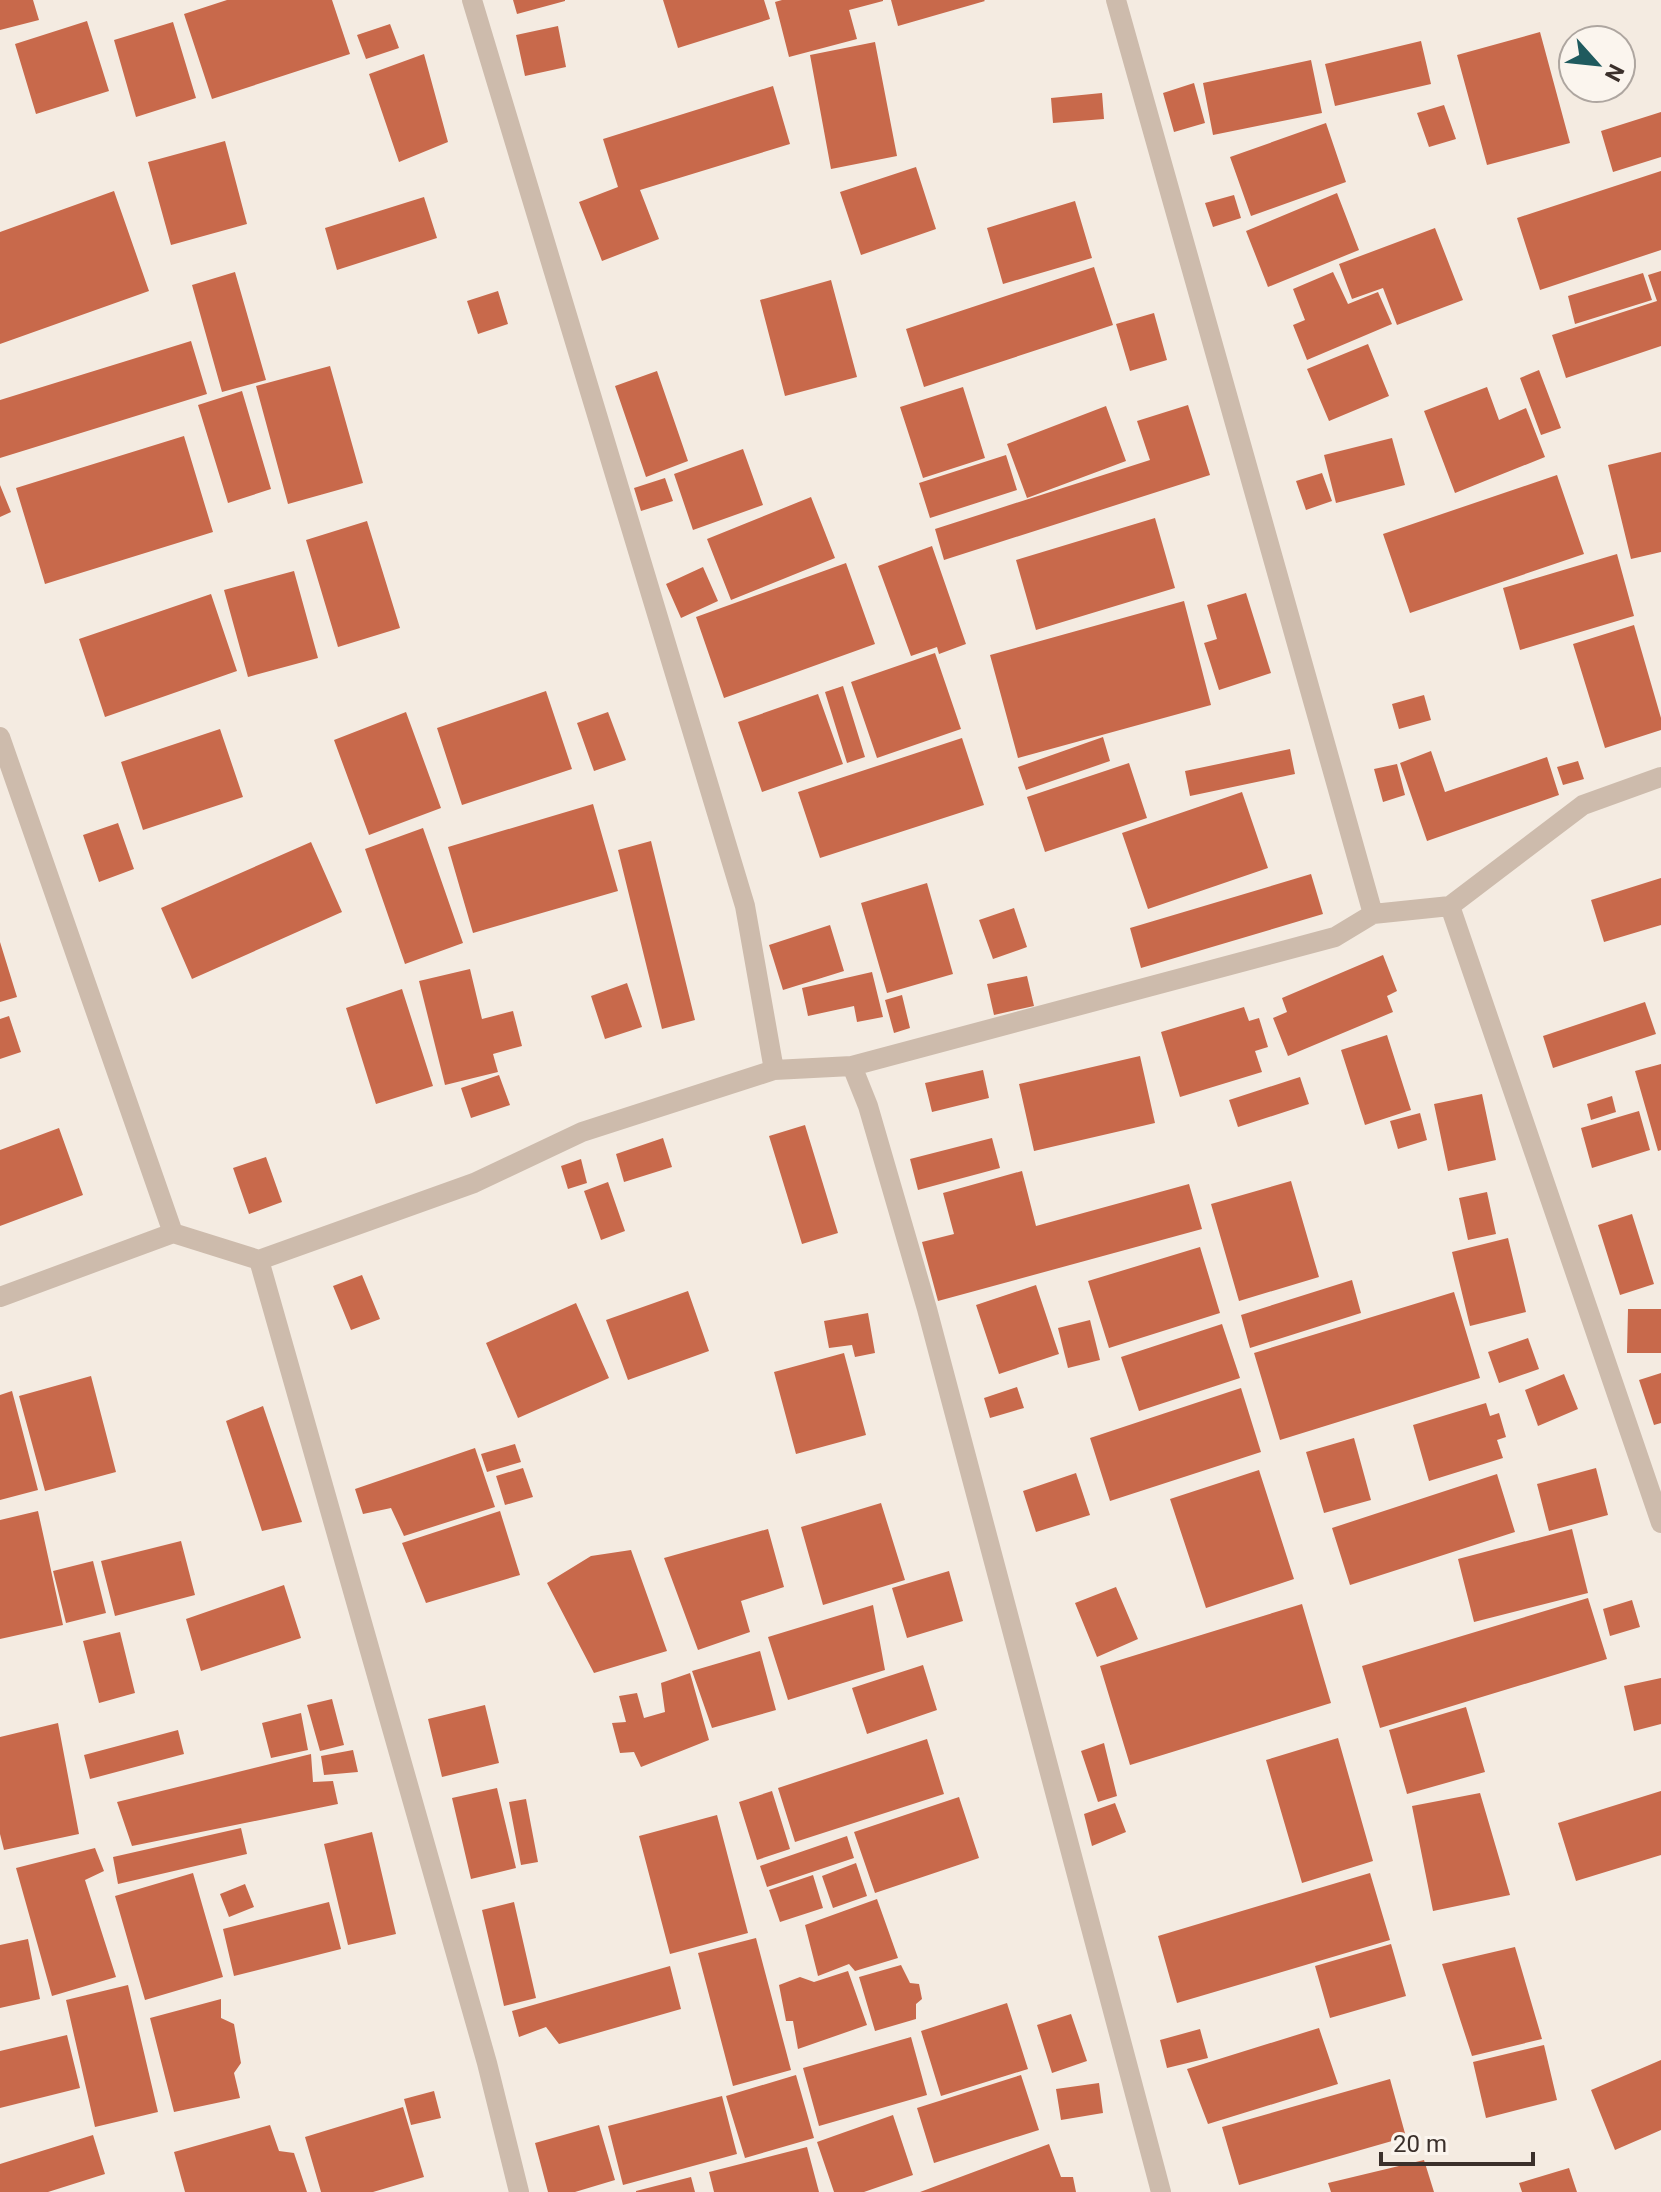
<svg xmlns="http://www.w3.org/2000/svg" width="1661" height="2192" font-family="Roboto,sans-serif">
	<rect width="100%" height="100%" fill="#f4ebe1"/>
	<path fill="#c8694b" d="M0 0H33L39 20 0 30Z
		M227 0H332L350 54 212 99 184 14Z
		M513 0H565V1L517 14Z
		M663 0H764L770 19 678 48Z
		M782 0H883V1L849 10 857 39 789 57 775 2Z
		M891 0H984L985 1 898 26Z
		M87 21 109 91 36 114 15 44Z
		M173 22 196 98 136 117 114 40Z
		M390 24 399 48 366 59 357 35Z
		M558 26 566 67 525 76 516 35Z
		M1540 32 1570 143 1487 165 1457 55Z
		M1421 41 1431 84 1335 106 1325 64Z
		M875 42 897 156 831 169 810 55Z
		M424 54 448 142 399 162 369 74Z
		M1311 60 1322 113 1213 135 1203 83Z
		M1194 83 1205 123 1174 132 1163 93Z
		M773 86 790 144 640 190 659 239 602 261 579 202 618 187 603 139Z
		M1102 93 1104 119 1053 123 1051 98Z
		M1444 105 1456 139 1429 147 1417 113Z
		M1661 112V157L1613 172 1601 131Z
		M1326 123 1346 182 1251 216 1230 157Z
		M225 141 247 224 171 245 148 162Z
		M916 167 936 229 861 255 840 192Z
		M1661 171V250L1540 290 1517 218Z
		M114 191 149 291 0 344V232Z
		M1337 193 1359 250 1268 287 1246 231Z
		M1234 195 1241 218 1213 227 1205 203Z
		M424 197 437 238 337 270 325 228Z
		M1075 201 1092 258 1003 284 987 228Z
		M1435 228 1463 300 1397 325 1383 288 1352 299 1339 264Z
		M1094 267 1113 325 924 387 906 329Z
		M1661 271V346L1566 378 1552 335 1657 301 1648 275Z
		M235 272 266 380 222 392 192 285Z
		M1333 272 1348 304 1378 292 1392 324 1307 360 1293 325 1305 320 1293 289Z
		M1643 273 1652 300 1575 324 1568 296Z
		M831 280 857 377 785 396 760 300Z
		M498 291 508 324 478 334 467 301Z
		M1154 313 1167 360 1130 371 1116 324Z
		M191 341 207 394 0 458V400Z
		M1368 344 1389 396 1329 421 1307 369Z
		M330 366 363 483 288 504 256 386Z
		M1539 370 1561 428 1541 435 1520 378Z
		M657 371 688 461 646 477 615 386Z
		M963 387 985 458 923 478 900 407Z
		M1487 387 1499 420 1526 408 1545 457 1455 493 1424 411Z
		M242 391 271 489 228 503 198 405Z
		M1188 405 1210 475 944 560 935 529 1150 460 1137 421Z
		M1106 406 1126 461 1027 498 1007 444Z
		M184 436 213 532 45 584 16 488Z
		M1392 438 1405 485 1336 503 1324 455Z
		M743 449 763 505 693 530 674 474Z
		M1661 452V552L1631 559 1608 465Z
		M1006 455 1017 490 930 518 919 483Z
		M1322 473 1332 501 1306 510 1296 481Z
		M1557 475 1584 554 1410 613 1383 534Z
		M665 478 673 501 641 511 634 488Z
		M0 485 11 512 0 517Z
		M811 497 835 558 731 600 707 539Z
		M1155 518 1175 588 1036 630 1016 560Z
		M367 521 400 628 338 647 306 540Z
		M932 546 966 644 939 654 937 647 911 656 878 566Z
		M1617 554 1634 616 1520 650 1503 588Z
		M846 563 875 644 724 698 696 617Z
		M703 567 718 601 681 618 666 584Z
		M294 571 318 658 248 677 224 590Z
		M1246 593 1271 673 1219 690 1204 643 1217 639 1207 605Z
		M211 594 237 671 105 717 79 639Z
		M1184 601 1211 705 1018 758 990 655Z
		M1634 625 1661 718V730L1605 748 1573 644Z
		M935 653 961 729 877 758 851 682Z
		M843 686 865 757 847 763 825 692Z
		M546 691 572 769 462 805 437 728Z
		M818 694 843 764 762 792 738 722Z
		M1424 695 1431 720 1399 729 1392 704Z
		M406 712 441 808 369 835 334 740Z
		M608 712 626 760 594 771 577 723Z
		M220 729 243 797 143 830 121 762Z
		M1103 737 1110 761 1026 790 1018 767Z
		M962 738 984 805 820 858 798 792Z
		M1290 749 1295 774 1190 796 1185 771Z
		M1431 751 1445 792 1547 757 1559 795 1427 841 1400 763Z
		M1578 761 1584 779 1563 785 1557 767Z
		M1129 763 1147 818 1045 852 1027 797Z
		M1397 764 1405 795 1383 802 1374 769Z
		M1242 792 1268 868 1148 909 1122 833Z
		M593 804 618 891 473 933 448 847Z
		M118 823 134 869 99 882 83 835Z
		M423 828 463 943 405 964 365 849Z
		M651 841 695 1020 662 1029 618 850Z
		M311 842 342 912 192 979 161 908Z
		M1311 874 1323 914 1141 968 1130 928Z
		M1661 878V925L1604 942 1591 900Z
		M927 883 953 974 887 993 861 903Z
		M1014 908 1027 947 993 959 979 920Z
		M830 925 844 971 783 990 769 945Z
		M0 942 17 997 0 1002Z
		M1383 955 1397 991 1387 996 1393 1012 1288 1056 1273 1018 1287 1012 1282 998Z
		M470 969 482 1019 513 1011 522 1046 493 1054 498 1072 445 1085 419 981Z
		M872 972 883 1017 857 1022 854 1006 808 1016 802 988Z
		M1027 976 1034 1006 994 1015 987 984Z
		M627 983 642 1027 605 1039 591 996Z
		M402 989 433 1086 376 1104 346 1008Z
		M902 995 910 1028 894 1033 885 1000Z
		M1645 1002 1656 1034 1553 1068 1543 1036Z
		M1244 1007 1249 1021 1259 1018 1268 1047 1255 1051 1262 1072 1180 1097 1161 1032Z
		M9 1016 21 1052 0 1059V1019Z
		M1387 1035 1411 1110 1365 1125 1341 1050Z
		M1140 1056 1155 1123 1034 1151 1019 1084Z
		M1661 1064V1150L1658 1151 1635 1071Z
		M983 1070 989 1098 932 1112 925 1083Z
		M499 1075 510 1105 471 1118 461 1088Z
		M1300 1077 1309 1104 1238 1127 1229 1100Z
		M1482 1094 1496 1160 1448 1171 1434 1104Z
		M1612 1096 1616 1112 1591 1120 1587 1104Z
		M1639 1111 1650 1150 1592 1168 1581 1128Z
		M1420 1113 1427 1140 1398 1149 1390 1121Z
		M805 1125 838 1233 802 1244 769 1136Z
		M59 1128 83 1195 0 1226V1150Z
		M663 1138 672 1167 624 1182 616 1154Z
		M992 1138 1000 1168 918 1190 910 1159Z
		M266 1157 282 1202 249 1214 233 1168Z
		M581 1159 587 1183 568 1189 561 1166Z
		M1022 1171 1036 1226 1189 1184 1202 1229 938 1301 922 1242 954 1234 943 1193Z
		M1291 1181 1319 1277 1239 1301 1211 1204Z
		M608 1182 625 1231 601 1240 584 1191Z
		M1487 1192 1496 1234 1468 1240 1459 1198Z
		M1632 1214 1654 1284 1620 1295 1598 1225Z
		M1508 1238 1526 1312 1470 1326 1452 1252Z
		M1200 1247 1220 1313 1109 1348 1088 1281Z
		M362 1275 380 1319 351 1330 333 1286Z
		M1352 1280 1361 1313 1250 1348 1241 1315Z
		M1036 1285 1059 1354 999 1374 976 1305Z
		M688 1291 709 1351 628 1380 606 1320Z
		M1454 1292 1480 1378 1280 1440 1254 1353Z
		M576 1303 609 1378 518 1418 486 1343Z
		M1628 1309H1661V1353H1627Z
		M868 1313 875 1353 855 1357 852 1345 829 1348 824 1321Z
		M1090 1320 1100 1360 1068 1368 1058 1328Z
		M1222 1324 1240 1378 1139 1411 1121 1357Z
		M1528 1338 1539 1369 1499 1383 1488 1352Z
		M844 1353 866 1435 796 1454 774 1372Z
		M1661 1373V1423L1654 1425 1639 1380Z
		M1564 1374 1578 1409 1538 1426 1525 1390Z
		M91 1376 116 1472 45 1491 19 1396Z
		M1017 1387 1024 1408 990 1418 984 1398Z
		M1241 1388 1261 1452 1110 1501 1090 1438Z
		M12 1391 38 1490 0 1500V1395Z
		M1486 1403 1490 1416 1499 1413 1506 1437 1497 1440 1503 1458 1429 1481 1413 1425Z
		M263 1406 302 1522 262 1531 226 1421Z
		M1354 1438 1371 1500 1324 1513 1306 1452Z
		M515 1444 521 1462 487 1472 481 1454Z
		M475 1448 495 1507 404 1536 391 1508 363 1514 355 1489Z
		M523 1468 533 1497 505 1505 496 1476Z
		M1596 1468 1608 1515 1549 1531 1537 1484Z
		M1259 1470 1294 1579 1206 1608 1170 1499Z
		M1076 1473 1090 1515 1036 1532 1023 1491Z
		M1497 1474 1515 1532 1350 1585 1332 1528Z
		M881 1503 905 1580 823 1605 801 1527Z
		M38 1511 63 1625 0 1639V1520Z
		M500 1511 520 1575 426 1603 402 1543Z
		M768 1529 784 1587 741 1601 750 1632 698 1650 664 1558Z
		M1572 1529 1588 1593 1474 1622 1458 1559Z
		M181 1541 195 1595 115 1616 101 1561Z
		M631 1550 667 1651 594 1673 547 1583 591 1556Z
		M93 1561 106 1613 66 1623 53 1571Z
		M949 1571 963 1621 907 1638 892 1588Z
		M284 1585 301 1638 201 1671 186 1619Z
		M1116 1587 1138 1639 1097 1657 1075 1603Z
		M1588 1598 1607 1659 1380 1728 1362 1666Z
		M1632 1600 1640 1627 1610 1636 1603 1609Z
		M1302 1604 1331 1703 1130 1765 1100 1666Z
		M873 1605 885 1670 788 1700 768 1637Z
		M120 1632 135 1693 99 1703 83 1641Z
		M760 1651 776 1710 712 1728 692 1671Z
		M923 1665 937 1710 867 1734 852 1688Z
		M690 1673 709 1740 641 1767 634 1752 620 1753 612 1723 626 1722 619 1696 637 1693 644 1718 665 1712 661 1683Z
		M1661 1678V1724L1634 1731 1624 1686Z
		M332 1699 344 1745 320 1751 307 1705Z
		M485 1705 499 1763 442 1777 428 1719Z
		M1466 1707 1485 1772 1407 1794 1389 1730Z
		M301 1713 308 1750 271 1758 262 1723Z
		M58 1723 79 1834 4 1850 0 1834V1737Z
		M178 1730 184 1754 90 1779 84 1755Z
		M1338 1738 1373 1861 1302 1883 1266 1760Z
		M927 1739 944 1794 795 1842 778 1788Z
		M1104 1743 1117 1796 1098 1802 1081 1751Z
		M353 1750 358 1772 324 1775 321 1756Z
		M311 1754 313 1782 333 1781 338 1804 132 1846 117 1802Z
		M497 1788 516 1868 471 1879 452 1798Z
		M772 1791 790 1849 757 1860 739 1802Z
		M1661 1791V1855L1576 1881 1558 1823Z
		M1480 1793 1510 1895 1433 1911 1412 1806Z
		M959 1797 979 1858 875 1893 854 1832Z
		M526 1799 538 1862 521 1865 509 1802Z
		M1115 1803 1126 1832 1092 1846 1084 1814Z
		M717 1815 748 1933 670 1954 639 1836Z
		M241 1828 247 1854 118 1884 113 1857Z
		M372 1832 396 1934 348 1945 324 1844Z
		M847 1836 854 1858 767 1887 760 1866Z
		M95 1848 104 1871 85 1880 116 1977 52 1996 16 1868Z
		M856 1863 867 1896 833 1908 822 1876Z
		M193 1873 223 1977 145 2000 115 1896Z
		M1370 1873 1390 1940 1177 2003 1158 1936Z
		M813 1875 823 1908 780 1922 769 1890Z
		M245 1884 254 1907 229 1917 220 1894Z
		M877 1899 898 1958 855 1971 849 1964 818 1976 805 1925Z
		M329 1902 341 1949 234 1976 223 1929Z
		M514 1902 536 1998 504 2006 482 1910Z
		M756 1938 791 2070 733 2086 698 1953Z
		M28 1939 40 1999 0 2008V1945Z
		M1391 1944 1406 1996 1330 2018 1315 1966Z
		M1515 1947 1542 2039 1472 2056 1442 1964Z
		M901 1965 910 1983 919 1984 922 1999 916 2004V2019L875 2031 859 1977Z
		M670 1966 681 2009 559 2044 546 2027 519 2037 512 2011Z
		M848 1971 867 2025 798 2049 793 2021H786L779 1985 800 1977 814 1982Z
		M128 1985 158 2112 95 2127 66 2000Z
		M221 1999V2018L234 2024 241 2063 234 2073 240 2098 174 2112 150 2018Z
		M1007 2003 1028 2069 941 2096 921 2031Z
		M1071 2014 1087 2061 1052 2073 1037 2025Z
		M1319 2028 1338 2084 1208 2124 1187 2069Z
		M1200 2029 1208 2058 1167 2068 1160 2040Z
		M67 2035 80 2088 0 2108V2051Z
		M911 2037 927 2095 819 2126 803 2068Z
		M1544 2045 1557 2100 1486 2118 1473 2062Z
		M1661 2060V2130L1615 2150 1591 2090Z
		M796 2075 814 2138 745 2158 726 2096Z
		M1021 2075 1039 2130 934 2163 917 2108Z
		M1390 2079 1406 2137 1239 2185 1222 2127Z
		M1099 2083 1103 2113 1061 2120 1056 2089Z
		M434 2091 441 2118 411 2125 404 2099Z
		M722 2096 737 2154 623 2185 608 2126Z
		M403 2107 424 2177 373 2192H321L305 2137Z
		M893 2115 913 2175 864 2192H834L817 2142Z
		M270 2125 279 2151 294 2153 307 2192H185L174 2152Z
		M599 2125 615 2180 575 2192H548L535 2143Z
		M93 2135 105 2174 48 2192H0V2164Z
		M1049 2144 1061 2177H1073L1076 2192H920Z
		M807 2147 819 2192H714L709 2172Z
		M1424 2160 1434 2192H1331L1328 2183Z
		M1569 2168 1577 2192H1522L1519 2183Z
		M691 2177 695 2192H636V2191Z"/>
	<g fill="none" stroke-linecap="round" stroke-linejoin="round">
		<path stroke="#cdbbac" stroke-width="20" d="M472 0 745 906 774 1070
			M1116 0 1373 914
			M0 737 173 1233
			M1450 906 1661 1523
			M852 1066 868 1106 927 1309 1161 2192
			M259 1260 487 2063 519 2192
			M0 1297 173 1233 259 1260 474 1183 582 1132 774 1070 852 1066 1335 937 1373 914 1450 906 1583 805 1661 777"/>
	</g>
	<g transform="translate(1597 64) rotate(117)"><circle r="38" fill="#fbf5ee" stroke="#aea6a0" stroke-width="2"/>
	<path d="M0-6L14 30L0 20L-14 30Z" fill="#1f5a5e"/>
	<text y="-12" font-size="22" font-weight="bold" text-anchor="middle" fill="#3b302b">N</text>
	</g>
	<path d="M1381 2152v12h152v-12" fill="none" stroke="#3b302b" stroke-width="4"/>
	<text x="1393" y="2152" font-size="24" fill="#3b302b" stroke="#fbf5ee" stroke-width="6" paint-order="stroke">20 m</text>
</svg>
